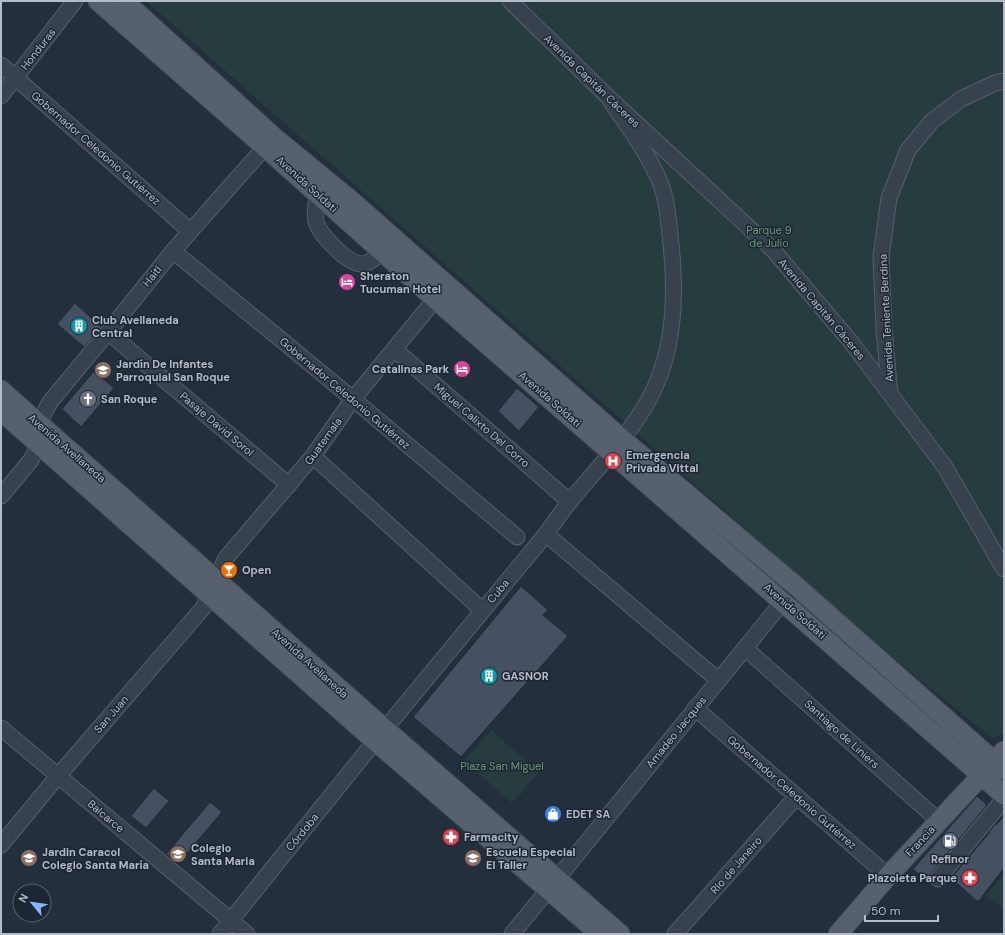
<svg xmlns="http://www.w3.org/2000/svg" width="1005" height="935" font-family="'DM Sans',sans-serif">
	<rect width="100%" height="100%" fill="#242f3e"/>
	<path fill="#263c3f" d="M146 1H1004V734L992 738 876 644Z
		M491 730 539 772 512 803 464 761Z
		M1004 874V910L986 895Z"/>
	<path fill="#455162" stroke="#1f2835" d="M75 303 101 327 84 347 57 324Z
		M94 371 114 388 81 427 62 409Z
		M517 388 539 407 519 431 498 411Z
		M521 586 548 610 543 615 568 636 461 757 413 717Z
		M154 788 169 801 146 828 131 816Z
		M977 796 987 805 926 880 913 869Z
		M210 802 222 812 178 864 166 854Z
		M1004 816V868L978 902 951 878 990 832H989L995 824 996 825Z"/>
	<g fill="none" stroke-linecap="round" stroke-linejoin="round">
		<g stroke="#565f6c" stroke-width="17">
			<path id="minor" d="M510 1 608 97 773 250 851 342 945 467 1004 569
				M1 65 190 231
				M1 96 75 1
				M318 194C316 203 314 213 316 222 320 235 347 263 361 264 369 264 377 257 382 252
				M173 251 353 399 517 537
				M108 332 289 485
				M394 349 570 502
				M890 394 884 330 881 257 889 198 908 150 932 121 961 99 995 83 1004 81
				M313 456 482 610
				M1 496 31 460 39 445V423L50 402 108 332 173 251 265 147 273 140
				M546 534 718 680
				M745 648 939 821
				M695 708 888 876
				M1 728 247 934
				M1 845 58 776 203 608 226 558 313 456 353 399 442 291
				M938 879 1004 799
				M220 934 375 741 546 534C554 523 562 511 571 500 596 470 623 442 644 408 676 356 677 294 670 235 668 217 667 199 660 182 647 151 626 124 608 97
				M512 934 789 594
				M675 934 797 796"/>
		</g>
		<g stroke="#414a57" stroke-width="21">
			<path id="major" d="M98 1 265 147 435 299 1004 795
				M124 1 275 138 347 197 623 440 796 586 1004 770
				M1 390 385 729 620 934
				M1 411 375 741 600 934
				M838 934 888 876 1004 751"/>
		</g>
		<use href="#minor" stroke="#38414e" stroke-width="15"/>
		<use href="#major" stroke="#56606e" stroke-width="19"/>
	</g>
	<defs>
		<g id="hotel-disc" transform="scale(0.9)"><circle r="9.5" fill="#d1479c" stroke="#1d2633"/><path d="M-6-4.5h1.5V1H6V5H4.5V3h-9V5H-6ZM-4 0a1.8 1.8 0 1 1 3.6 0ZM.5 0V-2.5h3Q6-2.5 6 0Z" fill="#fff"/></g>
		<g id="building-disc" transform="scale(0.9)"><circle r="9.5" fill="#0f9aa8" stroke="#1d2633"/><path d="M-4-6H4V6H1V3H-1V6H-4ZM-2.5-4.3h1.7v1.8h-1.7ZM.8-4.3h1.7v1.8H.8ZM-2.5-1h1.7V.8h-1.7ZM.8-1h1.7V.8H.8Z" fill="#fff"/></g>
		<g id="school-disc" transform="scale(0.9)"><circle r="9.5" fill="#8d6e63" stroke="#1d2633"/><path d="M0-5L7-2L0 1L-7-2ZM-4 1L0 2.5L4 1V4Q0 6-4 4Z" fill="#fff"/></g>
		<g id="church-disc" transform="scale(0.9)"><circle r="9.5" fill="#6b7280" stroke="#1d2633"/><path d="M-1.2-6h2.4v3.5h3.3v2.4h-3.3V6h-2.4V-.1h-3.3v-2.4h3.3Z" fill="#fff"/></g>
		<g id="hospital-disc" transform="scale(0.9)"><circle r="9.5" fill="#e0444e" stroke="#1d2633"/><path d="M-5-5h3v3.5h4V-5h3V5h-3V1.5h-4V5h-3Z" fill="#fff"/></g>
		<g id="bar-disc" transform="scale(0.9)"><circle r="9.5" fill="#e8710a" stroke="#1d2633"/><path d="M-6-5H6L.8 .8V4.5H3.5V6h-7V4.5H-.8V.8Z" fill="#fff"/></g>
		<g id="shop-disc" transform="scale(0.9)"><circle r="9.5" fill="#3f7fe0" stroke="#1d2633"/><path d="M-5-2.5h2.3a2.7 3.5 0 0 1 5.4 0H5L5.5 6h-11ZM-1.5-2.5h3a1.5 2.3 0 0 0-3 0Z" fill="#fff"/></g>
		<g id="pharmacy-disc" transform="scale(0.9)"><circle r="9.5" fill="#e0444e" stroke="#1d2633"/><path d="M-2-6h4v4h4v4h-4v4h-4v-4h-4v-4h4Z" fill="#fff"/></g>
		<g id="fuel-disc" transform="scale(0.9)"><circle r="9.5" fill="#5c6f8a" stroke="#1d2633"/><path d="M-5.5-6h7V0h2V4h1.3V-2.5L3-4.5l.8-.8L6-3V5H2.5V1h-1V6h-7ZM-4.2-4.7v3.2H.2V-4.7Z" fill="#fff"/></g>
	</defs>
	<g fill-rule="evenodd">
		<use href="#hotel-disc" x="347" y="282"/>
		<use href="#building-disc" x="79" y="326"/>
		<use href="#hotel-disc" x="462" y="369"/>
		<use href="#school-disc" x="103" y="370"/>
		<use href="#church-disc" x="88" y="399"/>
		<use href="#hospital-disc" x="613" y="461"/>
		<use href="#bar-disc" x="229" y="570"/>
		<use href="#building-disc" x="489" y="676"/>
		<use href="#shop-disc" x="553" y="814"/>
		<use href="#pharmacy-disc" x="451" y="837"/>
		<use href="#fuel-disc" x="950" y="841"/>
		<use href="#school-disc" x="178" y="854"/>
		<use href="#school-disc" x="29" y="858"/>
		<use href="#school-disc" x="473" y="858"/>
		<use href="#pharmacy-disc" x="970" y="878"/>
	</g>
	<g text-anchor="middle" stroke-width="3" stroke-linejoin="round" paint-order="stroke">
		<g font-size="11" fill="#b4bcc9" stroke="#1d2633">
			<text transform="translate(38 49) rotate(-52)" y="4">Honduras</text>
			<text transform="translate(592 81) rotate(44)" y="4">Avenida Capitán Cáceres</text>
			<text transform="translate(96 148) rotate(41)" y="4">Gobernador Celedonio Gutiérrez</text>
			<text transform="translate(307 184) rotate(42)" y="4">Avenida Soldati</text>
			<text transform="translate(152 276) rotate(-52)" y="4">Haití</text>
			<text transform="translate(822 309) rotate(50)" y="4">Avenida Capitán Cáceres</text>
			<text transform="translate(886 318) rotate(-93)" y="4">Avenida Teniente Berdina</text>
			<text transform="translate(345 393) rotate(40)" y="4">Gobernador Celedonio Gutiérrez</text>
			<text transform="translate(550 399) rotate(41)" y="4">Avenida Soldati</text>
			<text transform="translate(217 424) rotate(40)" y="4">Pasaje David Sorol</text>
			<text transform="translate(482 425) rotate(41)" y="4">Miguel Calixto Del Corro</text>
			<text transform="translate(323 441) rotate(-54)" y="4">Guatemala</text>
			<text transform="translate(67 448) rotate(41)" y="4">Avenida Avellaneda</text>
			<text transform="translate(498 591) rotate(-50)" y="4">Cuba</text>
			<text transform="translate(795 611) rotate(41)" y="4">Avenida Soldati</text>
			<text transform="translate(310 663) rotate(42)" y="4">Avenida Avellaneda</text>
			<text transform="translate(111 714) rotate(-49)" y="4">San Juan</text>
			<text transform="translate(676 732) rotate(-51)" y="4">Amadeo Jacques</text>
			<text transform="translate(842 734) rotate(42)" y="4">Santiago de Liniers</text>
			<text transform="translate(792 792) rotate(41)" y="4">Gobernador Celedonio Gutiérrez</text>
			<text transform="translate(106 816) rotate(40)" y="4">Balcarce</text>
			<text transform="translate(302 832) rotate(-51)" y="4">Córdoba</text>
			<text transform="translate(920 841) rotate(-47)" y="4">Francia</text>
			<text transform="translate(736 865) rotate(-49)" y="4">Río de Janeiro</text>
		</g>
		<g font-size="11" fill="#6b9a76" stroke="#1d2633">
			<text x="769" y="234">Parque 9<tspan x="769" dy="13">de Julio</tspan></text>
			<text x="502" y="770">Plaza San Miguel</text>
		</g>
		<g font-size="11" font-weight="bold" fill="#b4bcc9" stroke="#1d2633" text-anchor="start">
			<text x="360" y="280">Sheraton<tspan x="360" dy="13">Tucuman Hotel</tspan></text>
			<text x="92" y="324">Club Avellaneda<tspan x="92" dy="13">Central</tspan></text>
			<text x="116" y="368">Jardín De Infantes<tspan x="116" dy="13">Parroquial San Roque</tspan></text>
			<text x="449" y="373" text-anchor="end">Catalinas Park</text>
			<text x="101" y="403">San Roque</text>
			<text x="626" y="459">Emergencia<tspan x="626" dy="13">Privada Vittal</tspan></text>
			<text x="242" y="574">Open</text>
			<text x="502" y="680">GASNOR</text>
			<text x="566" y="818">EDET SA</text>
			<text x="464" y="841">Farmacity</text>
			<text x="191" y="852">Colegio<tspan x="191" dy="13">Santa Maria</tspan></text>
			<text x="42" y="856">Jardin Caracol<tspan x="42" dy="13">Colegio Santa María</tspan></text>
			<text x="486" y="856">Escuela Especial<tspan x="486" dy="13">El Taller</tspan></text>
			<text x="950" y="863" text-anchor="middle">Refinor</text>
			<text x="957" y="882" text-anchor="end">Plazoleta Parque</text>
		</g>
	</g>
	<rect width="1005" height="935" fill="none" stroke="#b4bcc9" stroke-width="4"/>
	<g transform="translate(32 903) rotate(299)"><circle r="19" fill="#1d2633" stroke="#59626f"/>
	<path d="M0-3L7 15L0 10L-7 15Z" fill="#8ab4f8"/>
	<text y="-6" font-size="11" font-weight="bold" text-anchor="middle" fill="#b4bcc9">N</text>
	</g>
	<path d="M865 915v6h73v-6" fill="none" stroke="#b4bcc9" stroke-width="2"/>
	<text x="871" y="915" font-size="12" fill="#b4bcc9" stroke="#1d2633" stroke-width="3" paint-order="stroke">50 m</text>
</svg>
